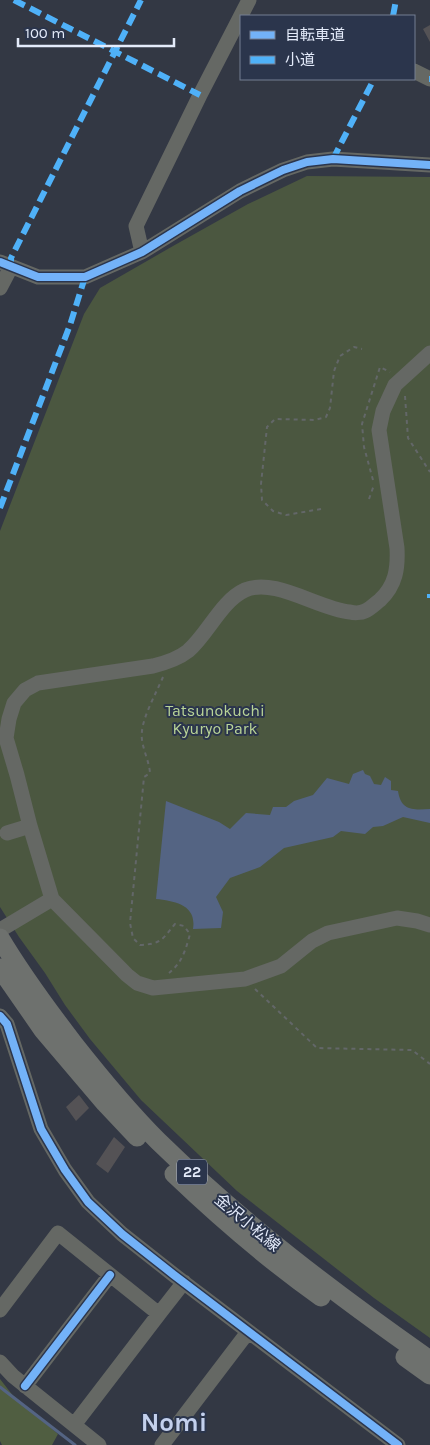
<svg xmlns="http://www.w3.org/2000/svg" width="430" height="1445" font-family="Karla,'Noto Sans JP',sans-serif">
	<rect width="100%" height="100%" fill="#333844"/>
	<path fill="#4b5740" d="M307 176 430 177V1338L374 1298 237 1191 141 1100 90 1039 65 1005 45 973 19 937 0 907V531L84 314 100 288 173 246 248 204Z"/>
	<path fill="#505e41" d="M0 1379 14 1397 58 1434 52 1445H2L0 1441Z"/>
	<path fill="#546483" d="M363 770 365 774 370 776 374 784 381 785 385 777 391 781V790L398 791C401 811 413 810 430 809V823L403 817 383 826 373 827 365 834 341 831 333 837 284 848 260 867 230 878 216 897 223 912 221 928 193 929C197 905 175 901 156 899L166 801 219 822 230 829 246 813 270 815 273 807H286L294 801 313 795 327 778 349 784 353 774Z"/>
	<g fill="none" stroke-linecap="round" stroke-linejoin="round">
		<path stroke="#546483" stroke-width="3" d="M0 1387 75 1445"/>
	</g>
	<path fill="#545255" d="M430 25V42L423 29Z
		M79 1095 89 1108 76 1121 66 1107Z
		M114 1137 125 1147 108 1173 96 1164Z"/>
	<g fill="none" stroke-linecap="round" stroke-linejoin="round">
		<path stroke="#636768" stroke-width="2" stroke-dasharray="4 4" stroke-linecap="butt" d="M405 396 408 438 430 472
			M373 480 364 447 362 424 380 367 390 372
			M369 499 374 485
			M321 509 286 515 273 511 262 500 261 484 267 427 275 419 315 420 326 417 330 408 334 371 340 356 354 347 362 349
			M163 677C157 691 143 717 142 731 140 745 149 759 150 773L144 777 130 923 133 938 140 945C161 944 162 940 175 924L184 926 190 934C186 949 182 963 169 973
			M255 989 317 1048 412 1050 430 1064"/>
		<path stroke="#656864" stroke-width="15" d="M414 71 430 79
			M142 252 136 226 200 95 249 0
			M0 262 38 277H85L142 252 240 191 283 170 307 162 333 159 430 165
			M0 288 11 267
			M430 353 395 385 383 411 379 430 397 548C398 568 396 585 380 600 376 603 370 609 365 611 361 613 354 613 350 612 318 609 275 577 245 590 221 601 208 634 188 651 178 659 165 663 153 666L38 683 25 690 14 703 9 719 6 738 17 775 30 826 52 899 127 975 137 983 153 988 245 979 281 966 312 941 328 933 397 918 417 921 430 925
			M7 833 30 826
			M0 930 52 899
			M0 1016 7 1024 41 1129 65 1170 88 1202 122 1234 174 1275 398 1445
			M0 1310 58 1233 159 1314 74 1425
			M159 1314 184 1282
			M0 1362 13 1376 99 1445
			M25 1386 110 1275
			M162 1445 248 1332"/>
		<path stroke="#6e716e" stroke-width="19" d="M0 938C22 975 48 1010 74 1044 100 1077 128 1111 158 1141 242 1223 334 1293 430 1360
			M0 968 43 1030 105 1103 137 1137
			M174 1174C220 1218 269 1260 321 1297
			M405 1357 430 1375"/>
		<path stroke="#4fb1f8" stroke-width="6" stroke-dasharray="12 6" stroke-linecap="butt" d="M14 0 200 95
			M393 16 396 0
			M429 79H430
			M333 159 374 79
			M11 267V258L141 0
			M0 508 70 325 85 277
			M430 594V598"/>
		<g stroke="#2b354c" stroke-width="11">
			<path id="cycleway" d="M0 262 38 277H85L142 252 240 191 283 170 307 162 333 159 430 165
				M0 1016 7 1024 41 1129 65 1170 88 1202 122 1234 174 1275 398 1445
				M25 1386 110 1275"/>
		</g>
		<use href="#cycleway" stroke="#73b2f8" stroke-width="8"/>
	</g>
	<g text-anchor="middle" stroke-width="4" stroke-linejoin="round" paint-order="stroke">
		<rect fill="#2b354c" stroke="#acb4c6" stroke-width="1" x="177" y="1159.5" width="30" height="25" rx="4"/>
		<g font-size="15" font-weight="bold" fill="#e4ebfa">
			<text x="192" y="1177">22</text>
		</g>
		<g font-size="16" fill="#b9d497" stroke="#2b354c">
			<text x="215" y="716">Tatsunokuchi<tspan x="215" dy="18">Kyuryo Park</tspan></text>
		</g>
		<g font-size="16" fill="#e4ebfa" stroke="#2b354c">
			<text transform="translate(248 1222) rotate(40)" y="6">金沢小松線</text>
		</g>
		<g font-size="26" font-weight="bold" fill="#c3d0ed" stroke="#2b354c">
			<text x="174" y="1431">Nomi</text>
		</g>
	</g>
	<rect x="240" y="15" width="175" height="65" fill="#2b354c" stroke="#757e92"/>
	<rect x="250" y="31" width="25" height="8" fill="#73b2f8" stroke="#757e92"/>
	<text x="285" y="40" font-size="15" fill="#e4ebfa">自転車道</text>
	<rect x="250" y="56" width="25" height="8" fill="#4fb1f8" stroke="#757e92"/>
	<text x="285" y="65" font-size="15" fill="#e4ebfa">小道</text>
	<path d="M18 38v8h156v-8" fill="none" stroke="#e4ebfa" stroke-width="2.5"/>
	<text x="25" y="38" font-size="15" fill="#e4ebfa" stroke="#2b354c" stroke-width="4" paint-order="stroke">100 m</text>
</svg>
